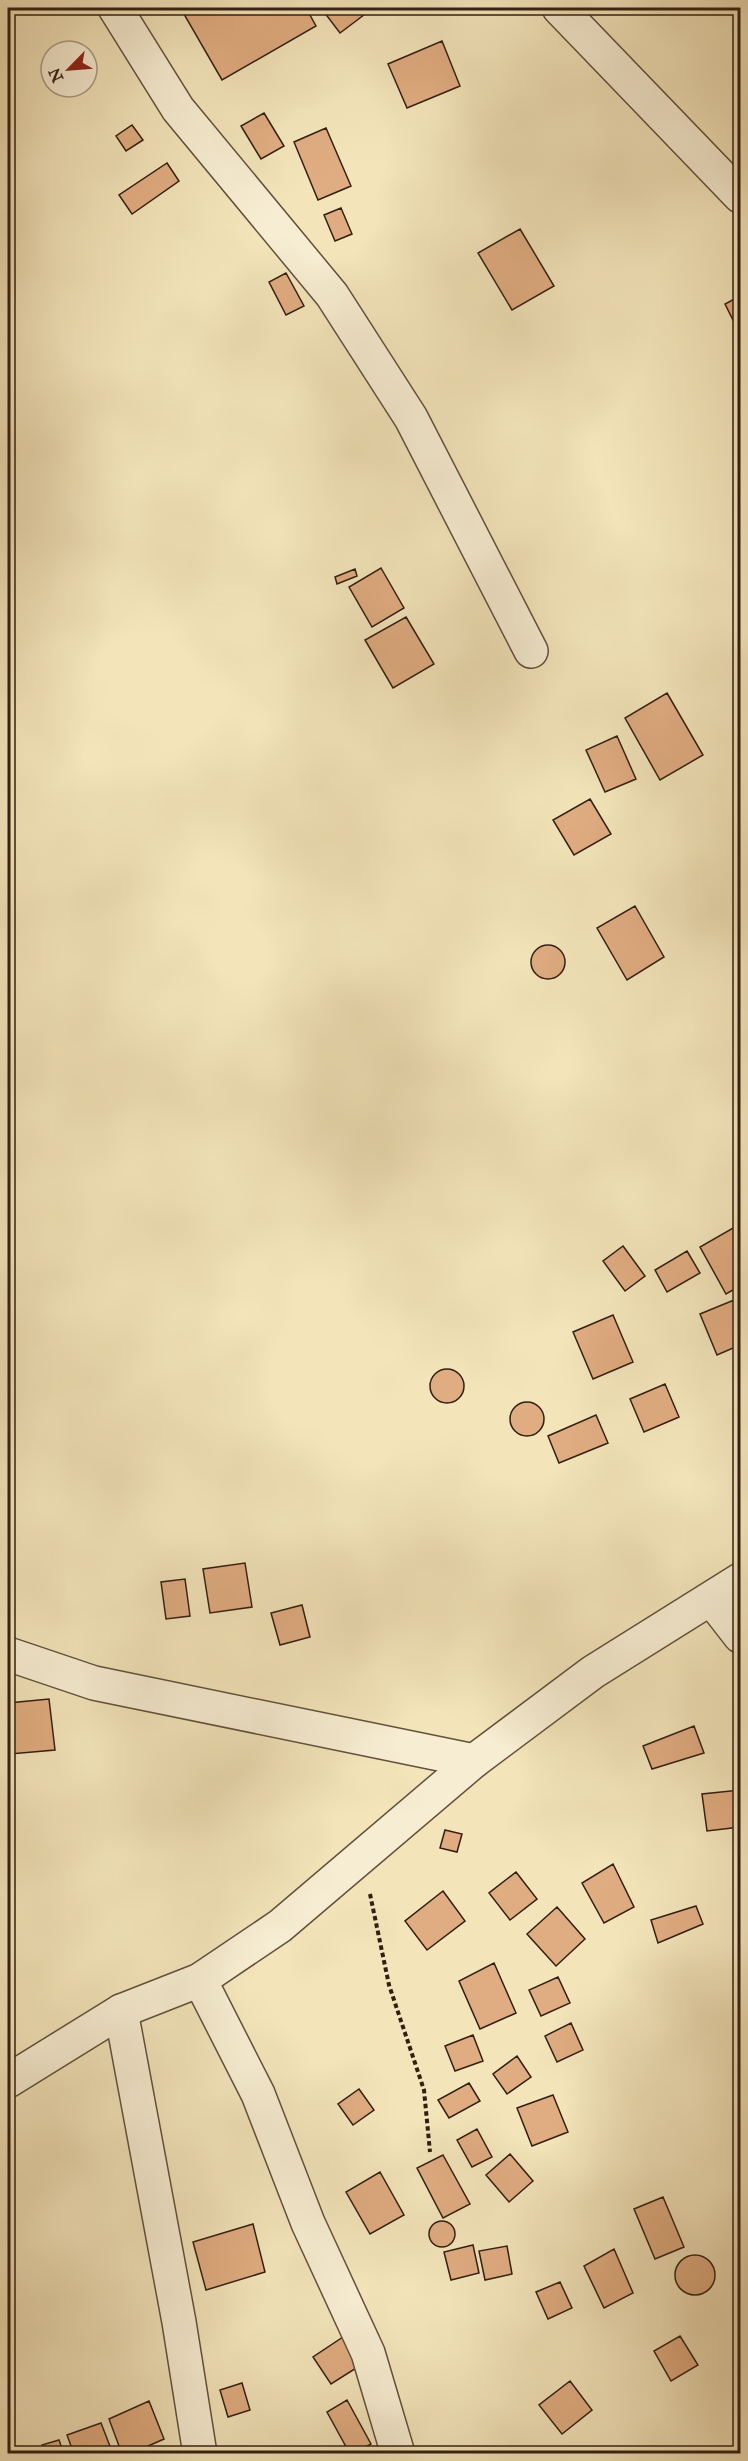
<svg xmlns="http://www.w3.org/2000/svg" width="748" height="2461" font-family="'IM FELL Great Primer',serif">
	<rect width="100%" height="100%" fill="#f3e4ba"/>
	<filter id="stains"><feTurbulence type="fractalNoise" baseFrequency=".00333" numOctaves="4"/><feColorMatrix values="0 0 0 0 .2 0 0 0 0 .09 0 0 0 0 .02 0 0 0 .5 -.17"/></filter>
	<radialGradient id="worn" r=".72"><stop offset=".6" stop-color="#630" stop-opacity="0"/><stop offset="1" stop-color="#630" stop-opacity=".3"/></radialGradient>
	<path fill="#e0ac81" stroke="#321f11" stroke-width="1.5" d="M184 8H306L316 26 222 80 181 9Z
		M321 8H373L340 33Z
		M442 41 460 86 407 108 388 64Z
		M264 113 284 146 261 159 241 126Z
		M132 125 143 140 126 151 116 136Z
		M326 128 351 186 318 200 294 142Z
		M167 163 179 181 132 214 119 195Z
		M341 208 352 234 335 241 324 215Z
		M520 229 554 286 512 310 478 253Z
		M286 273 304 306 286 315 269 282Z
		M740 296V324L736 326 725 304Z
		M381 568 404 608 372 627 349 587Z
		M355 569 357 576 337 584 335 577Z
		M406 617 434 664 393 688 365 640Z
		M667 693 703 755 660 780 625 718Z
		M617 736 636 779 605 792 586 750Z
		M590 799 611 834 574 855 553 820Z
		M635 906 664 957 627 980 597 928Z
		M531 962a17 17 0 1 1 34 0a17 17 0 1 1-34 0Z
		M740 1224V1286L726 1294 700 1247Z
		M623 1246 645 1276 625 1291 603 1261Z
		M687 1251 700 1273 667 1292 655 1270Z
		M734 1300 740 1316V1345L717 1355 700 1314Z
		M613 1315 633 1362 593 1379 573 1332Z
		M430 1386a17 17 0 1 1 34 0a17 17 0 1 1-34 0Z
		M665 1384 679 1417 644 1432 630 1399Z
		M510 1419a17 17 0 1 1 34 0a17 17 0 1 1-34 0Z
		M596 1415 608 1443 559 1463 548 1436Z
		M245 1563 252 1607 210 1613 203 1569Z
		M185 1579 190 1616 166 1619 161 1582Z
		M302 1605 310 1637 280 1645 271 1613Z
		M49 1699 55 1750 10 1754 8 1703Z
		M694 1726 704 1753 652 1769 643 1746Z
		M740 1790V1827L707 1831 702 1794Z
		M445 1830 462 1834 457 1852 440 1848Z
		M613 1864 634 1907 604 1923 582 1883Z
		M516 1872 537 1899 510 1920 489 1893Z
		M443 1891 465 1921 427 1950 405 1921Z
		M696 1906 703 1924 658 1943 651 1920Z
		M557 1907 585 1939 556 1966 527 1934Z
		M494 1963 516 2013 480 2029 459 1981Z
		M558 1977 570 2003 541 2016 529 1990Z
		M571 2023 583 2050 557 2062 545 2036Z
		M473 2035 483 2061 455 2071 445 2046Z
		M517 2056 531 2077 507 2094 493 2074Z
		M469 2083 480 2101 449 2118 438 2100Z
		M359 2089 374 2110 353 2125 338 2104Z
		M553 2095 568 2132 532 2146 517 2108Z
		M477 2129 492 2157 472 2167 457 2140Z
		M510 2154 533 2181 509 2202 486 2175Z
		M443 2155 470 2204 443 2218 417 2168Z
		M380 2172 404 2215 370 2234 346 2192Z
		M663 2197 684 2247 655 2259 634 2209Z
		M429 2234a13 13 0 1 1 26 0a13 13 0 1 1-26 0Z
		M253 2224 265 2272 206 2290 193 2242Z
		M473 2245 479 2273 451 2280 444 2252Z
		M507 2246 512 2274 485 2280 479 2251Z
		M614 2249 633 2293 604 2308 584 2266Z
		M675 2275a20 20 0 1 1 40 0a20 20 0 1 1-40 0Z
		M560 2282 572 2308 548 2319 536 2292Z
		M680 2336 698 2365 671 2381 654 2351Z
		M343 2337 361 2365 331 2384 313 2357Z
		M570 2381 592 2410 562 2434 539 2405Z
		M242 2383 250 2410 228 2417 220 2390Z
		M347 2400 371 2444 353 2454H350L327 2412Z
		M149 2401 164 2439 130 2454H122L109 2419Z
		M101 2423 113 2454H74L67 2435Z
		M59 2440 64 2454H44L42 2445Z"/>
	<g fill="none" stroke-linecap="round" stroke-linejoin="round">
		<g stroke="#62503b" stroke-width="36">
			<path id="minor" d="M115 8 178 109 332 295 411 418 531 651
				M559 8 740 196
				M712 1600 740 1636
				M8 1654 94 1683 474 1761
				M200 1980 258 2094 308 2223 368 2353 398 2454
				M121 2011 179 2322 200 2454"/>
		</g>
		<g stroke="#62503b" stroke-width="36">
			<path id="tertiary" d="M8 2081 121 2011 200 1980 280 1926 474 1761 593 1672 740 1580"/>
		</g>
		<path stroke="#321f11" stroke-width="4" stroke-dasharray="4.5 3" stroke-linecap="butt" d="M370 1894 389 1985 424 2090 430 2152"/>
		<use href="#minor" stroke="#f7edd2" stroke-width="33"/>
		<use href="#tertiary" stroke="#f7edd2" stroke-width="33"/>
	</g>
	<rect width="748" height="2461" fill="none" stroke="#f3e4ba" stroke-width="30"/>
	<rect x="9" y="9" width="730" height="2443" fill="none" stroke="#321f11" stroke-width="3"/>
	<rect x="15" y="15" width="718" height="2431" fill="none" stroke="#321f11" stroke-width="1.5"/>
	<g transform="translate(69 69) rotate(245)"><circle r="28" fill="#f7edd2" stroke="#a89b85" stroke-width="1.5"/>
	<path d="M0-4.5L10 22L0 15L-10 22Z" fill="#8f2418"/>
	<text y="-9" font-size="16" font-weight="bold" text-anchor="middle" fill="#321f11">N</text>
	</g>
	<rect width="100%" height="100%" filter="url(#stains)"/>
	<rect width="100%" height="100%" fill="url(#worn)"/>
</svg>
